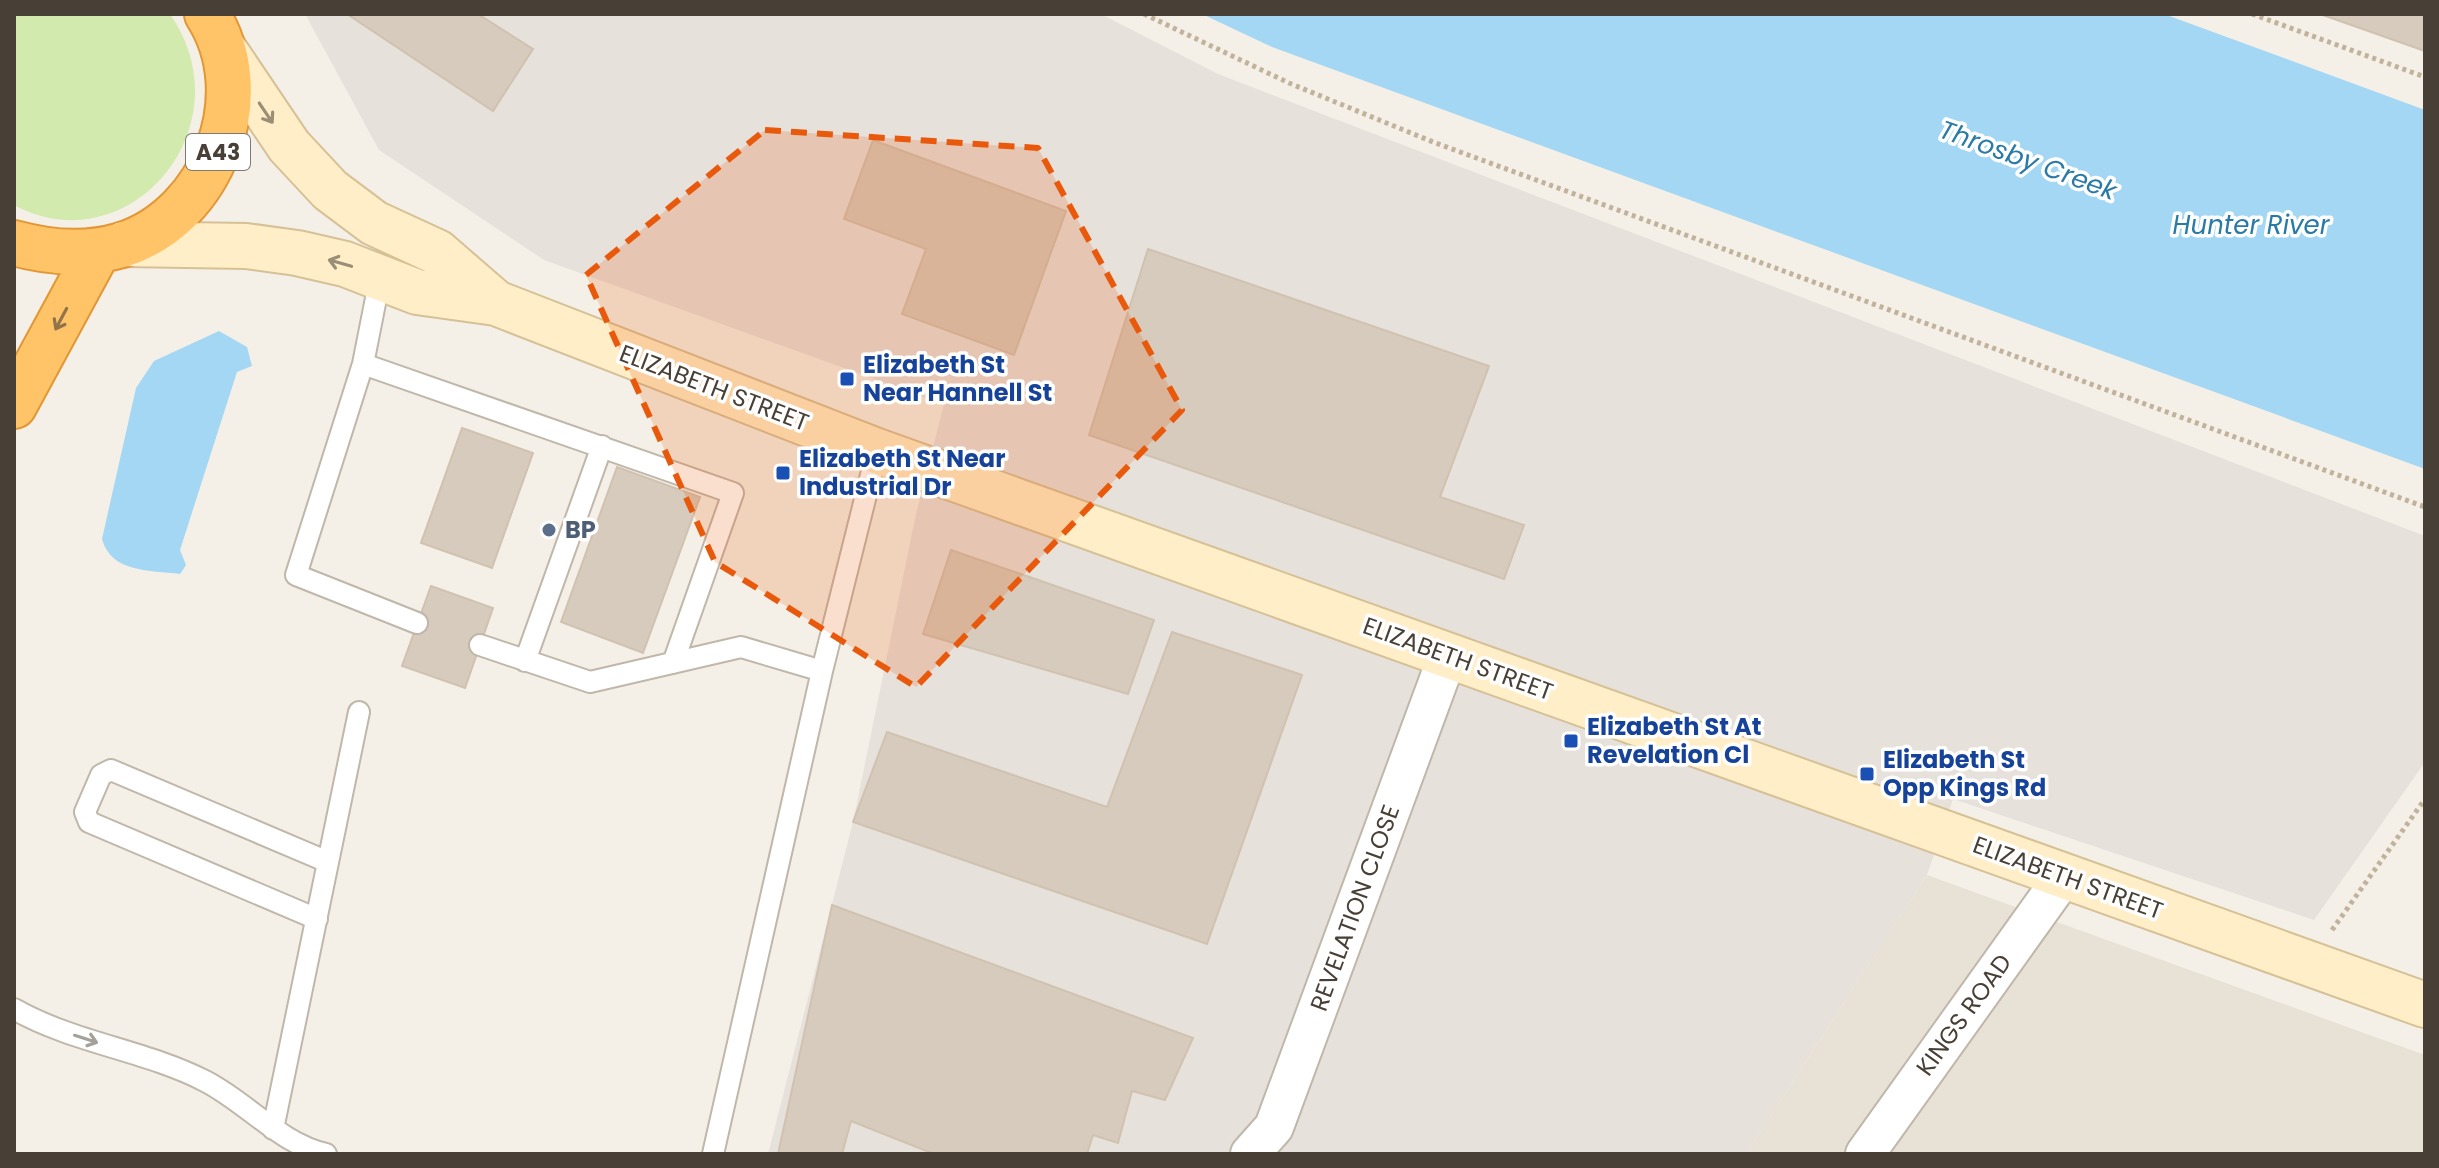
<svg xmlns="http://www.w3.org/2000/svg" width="2439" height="1168" font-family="Poppins,sans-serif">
	<rect width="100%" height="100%" fill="#f4f0e8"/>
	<path fill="#e8e1d6" d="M1927 875 2425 1055V1154H1746Z"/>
	<path fill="#e7e1dc" d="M305 14H1101L1218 74 2425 536V762L2314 920 1953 799 1927 875 1746 1154H768L853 822 916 514 944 404 544 260 379 150Z"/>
	<path fill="#d3eaaf" d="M14 14H170C248 126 129 267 14 205Z"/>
	<path fill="#a3d7f3" d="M1202 14H2164L2425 110V469L1272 47Z
		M219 331 247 347 252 366 237 372 180 550 186 565 180 574C150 570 111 573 102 539L136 388 154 361Z"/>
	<path fill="#d6cbbd" stroke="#d1c2b0" stroke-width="2" d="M347 14H478L533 49 493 111Z
		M2320 14H2425V51Z
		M873 140 1066 211 1014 355 902 314 926 249 844 219Z
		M1148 249 1489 366 1440 497 1524 525 1504 579 1089 435Z
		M462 428 533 453 492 568 421 543Z
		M617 467 700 497 643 653 561 622Z
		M951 550 1154 620 1128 694 923 634Z
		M431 586 493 608 465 688 402 666Z
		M1172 632 1302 675 1207 944 853 822 887 732 1107 807Z
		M832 905 1193 1038 1165 1100 1132 1091 1118 1143 1093 1135 1087 1154H934L851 1121 842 1154H778Z"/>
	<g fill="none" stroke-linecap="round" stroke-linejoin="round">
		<g stroke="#c0b7aa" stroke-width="24">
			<path id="lane" d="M380 278 363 364 296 575 417 623
				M363 364 733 493 673 663
				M480 645 590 682 741 647 822 671
				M525 661 602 446
				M317 919 89 822 85 812 101 775 111 770 328 862
				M14 1009C74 1043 144 1050 205 1081 248 1103 279 1143 326 1154
				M273 1129 359 712
				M713 1154 822 671 877 451"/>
		</g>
		<g stroke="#c0b7aa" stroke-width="42">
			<path id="street" d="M1250 1154 1274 1127 1448 655
				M1865 1154 2064 876"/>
		</g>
		<g stroke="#d6c196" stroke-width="48">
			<path id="secondary" d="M223 48 289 146 330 190 374 223 437 252 496 303
				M124 244 246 246 297 253 345 264 417 292 496 303 877 451 2425 1005"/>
		</g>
		<g stroke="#e29634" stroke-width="48">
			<path id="highway" d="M14 243C50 253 85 256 122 245 213 216 259 95 207 14
				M14 406 98 251"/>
		</g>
		<path stroke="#c2b29b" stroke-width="5" stroke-dasharray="4 4" stroke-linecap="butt" d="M1144 14 1289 83 1433 142 2425 507
			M2252 14 2425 77
			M2332 930 2425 799"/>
		<use href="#lane" stroke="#fff" stroke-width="20"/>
		<use href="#street" stroke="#fff" stroke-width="38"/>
		<use href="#secondary" stroke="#ffeec7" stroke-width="44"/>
		<use href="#highway" stroke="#ffc368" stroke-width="44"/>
	</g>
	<defs><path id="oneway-shaft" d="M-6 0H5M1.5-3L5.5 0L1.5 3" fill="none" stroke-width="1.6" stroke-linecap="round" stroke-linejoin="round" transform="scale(2)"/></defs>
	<g stroke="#9a8e77">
		<use href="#oneway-shaft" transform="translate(266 113) rotate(56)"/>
		<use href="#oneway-shaft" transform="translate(340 263) rotate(-164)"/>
	</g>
	<use stroke="#91744a" href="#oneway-shaft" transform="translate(61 319) rotate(118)"/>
	<use stroke="#a4a09a" href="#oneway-shaft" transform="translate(86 1039) rotate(18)"/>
	<path fill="#e8590c" fill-opacity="0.2" stroke="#e8590c" stroke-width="6" stroke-dasharray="16 10" stroke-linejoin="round" d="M765 130 1038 148 1182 410 916 687 715 562 586 275Z"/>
	<g fill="#1a4fb4" stroke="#fff" stroke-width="3">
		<rect x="839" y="371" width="16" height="16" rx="4"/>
		<rect x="775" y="465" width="16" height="16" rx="4"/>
		<rect x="1563" y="733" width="16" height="16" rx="4"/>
		<rect x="1859" y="766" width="16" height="16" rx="4"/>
	</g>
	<circle fill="#5c6f8a" stroke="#fff" stroke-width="3" cx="549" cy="530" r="8"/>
	<g text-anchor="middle" stroke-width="7" stroke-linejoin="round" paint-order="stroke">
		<rect fill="#fff" stroke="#7f7972" stroke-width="2" x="186" y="134" width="64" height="36" rx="6"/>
		<g font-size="22" font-weight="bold" fill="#484036">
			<text x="218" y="160">A43</text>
		</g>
		<g font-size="24" font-weight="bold" fill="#164399" stroke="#fff" text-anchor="start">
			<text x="863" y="373">Elizabeth St<tspan x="863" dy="28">Near Hannell St</tspan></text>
			<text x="799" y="467">Elizabeth St Near<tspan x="799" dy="28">Industrial Dr</tspan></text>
			<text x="1587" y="735">Elizabeth St At<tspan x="1587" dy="28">Revelation Cl</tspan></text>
			<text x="1883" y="768">Elizabeth St<tspan x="1883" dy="28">Opp Kings Rd</tspan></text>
		</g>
		<g font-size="24" fill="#484036" stroke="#fff">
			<text transform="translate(714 388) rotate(21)" y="8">ELIZABETH STREET</text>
			<text transform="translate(1458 659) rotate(20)" y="8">ELIZABETH STREET</text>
			<text transform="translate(2068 878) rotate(20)" y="8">ELIZABETH STREET</text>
			<text transform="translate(1355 908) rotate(-70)" y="8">REVELATION CLOSE</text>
			<text transform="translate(1964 1015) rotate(-54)" y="8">KINGS ROAD</text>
		</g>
		<g font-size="24" font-weight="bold" fill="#4e5e75" stroke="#fff" text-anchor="start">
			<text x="565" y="538">BP</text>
		</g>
		<g font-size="26" font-style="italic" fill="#297aa7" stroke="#fff">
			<text transform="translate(2028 160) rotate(20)" y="9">Throsby Creek</text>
			<text x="2251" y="234">Hunter River</text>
		</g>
	</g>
	<rect width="2439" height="1168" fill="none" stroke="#484036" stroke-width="32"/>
</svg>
